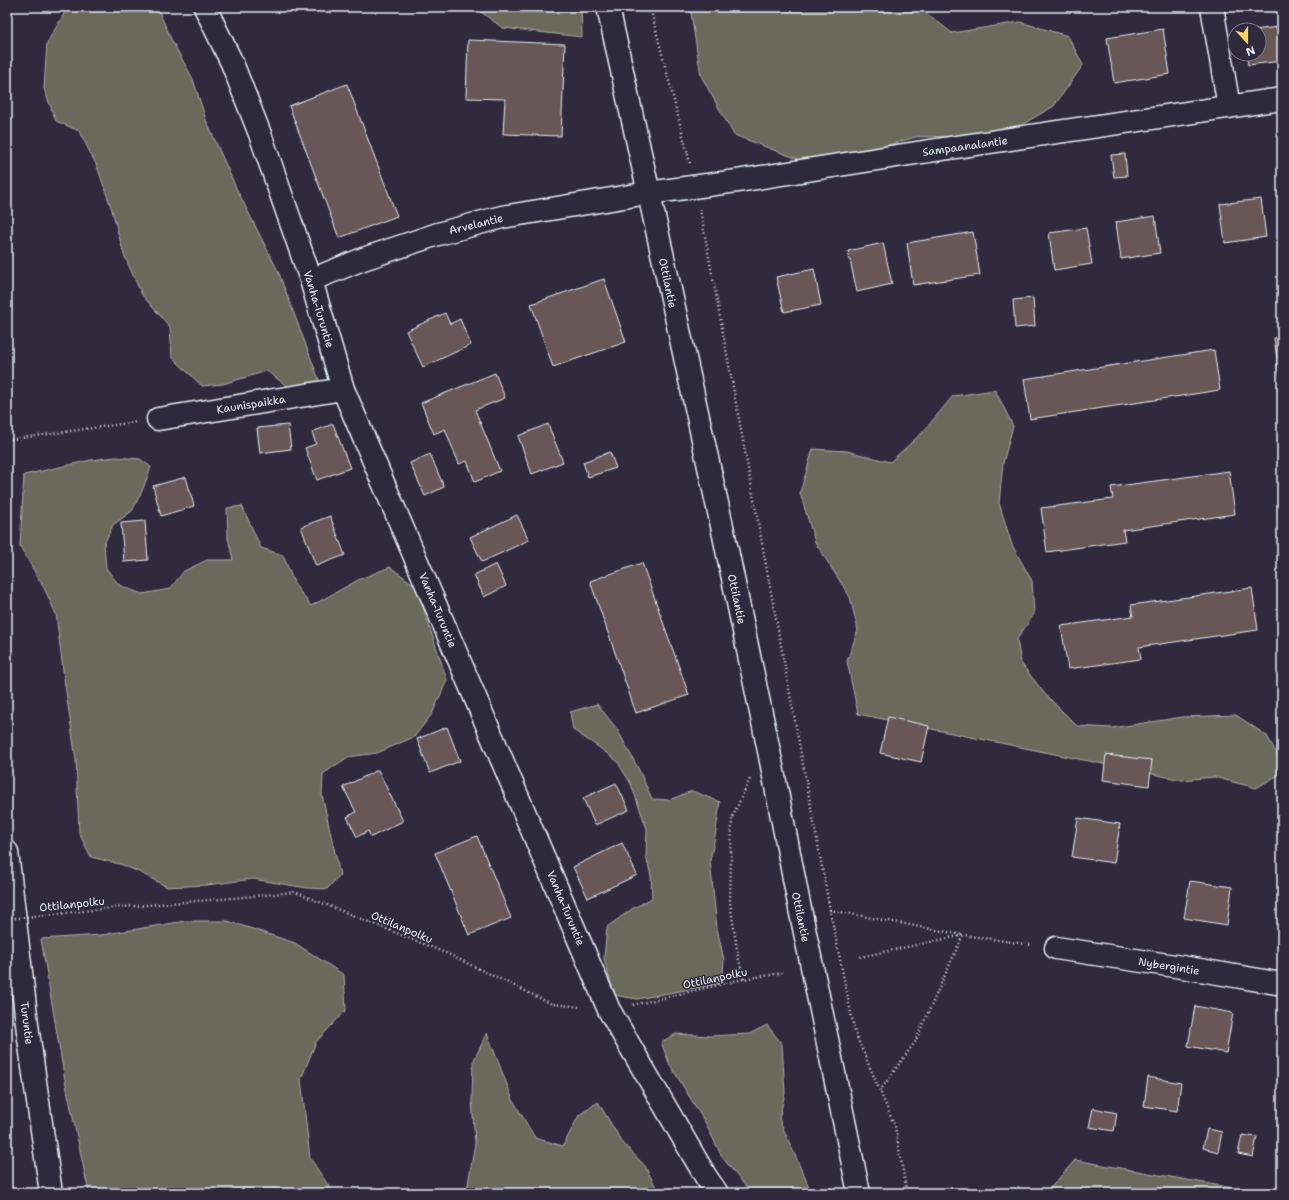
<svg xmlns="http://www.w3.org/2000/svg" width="1289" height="1200" font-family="'Shantell Sans',sans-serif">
	<rect width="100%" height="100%" fill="#2f2a3d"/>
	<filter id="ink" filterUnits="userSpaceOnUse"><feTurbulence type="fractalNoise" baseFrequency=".025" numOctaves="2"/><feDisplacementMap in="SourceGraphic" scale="8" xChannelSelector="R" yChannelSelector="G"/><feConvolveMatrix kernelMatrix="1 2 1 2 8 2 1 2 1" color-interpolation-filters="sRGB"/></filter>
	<g filter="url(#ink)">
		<path fill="#6b6b5c" stroke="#aaaeaa" d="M68 7H157L171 39 193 79 206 120 237 190 278 271 325 396 288 387 267 371 223 384 202 386 172 357 170 327 142 295 124 255 112 210 97 166 79 131 56 121 44 89 47 43Z
			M474 7H581L582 37 503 28Z
			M690 7H926L924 11 952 33 1020 22 1068 36 1083 65 1054 106 1016 128 967 136 916 137 860 153 806 162 734 135 701 76Z
			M995 390 1013 426 1003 463 999 503 1012 545 1032 581 1034 614 1017 639 1021 663 1044 693 1077 726 1112 728 1183 717 1236 715 1267 736 1282 763V773L1256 788 1214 777 1182 780 858 714 847 661 858 630 850 597 815 542 800 493 813 449 847 451 890 462 923 432 953 396Z
			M116 457 140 459 151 467 142 491 132 511 113 525 104 544 106 568 119 585 142 594 170 589 184 571 207 560H233L228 538 227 508 242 506 261 548 283 555 295 585 311 606 360 579 390 567 416 586 447 680 432 714 414 737 377 753 348 757 323 774 322 795 340 875 327 889 307 888 253 879 207 885 167 887 141 873 123 865 91 857 79 833 76 760 64 678 56 614 45 590 20 546 24 475 91 460Z
			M597 704 617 729 639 770 652 799 669 800 692 791 720 802 716 831 710 861 717 928 724 960 722 983 637 999 614 995 604 959 607 927 632 909 652 898 651 876 646 856 647 829 631 784 617 761 597 746 573 730 570 712Z
			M185 921H228L295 943 344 975 346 1010 316 1042 301 1079 310 1158 332 1191V1193H89L64 1075 41 939 101 935Z
			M767 1025 782 1044 785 1093 779 1119 809 1187V1193H751L722 1157 706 1124 669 1063 661 1042 676 1034 710 1036 749 1034Z
			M487 1033 513 1100 535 1138 563 1146 579 1115 598 1102 622 1142 645 1166 659 1193H468L467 1190 475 1143 472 1100 473 1062Z
			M1075 1160 1261 1193H1046Z"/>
		<path fill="#695657" stroke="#e8f1f8" d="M1279 27 1282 61 1248 65 1247 54H1259V30H1254Z
			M1163 29 1170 74 1114 83 1107 38Z
			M468 40 565 44 561 136 503 134 505 99 466 98Z
			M347 84 397 216 339 238 289 106Z
			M1125 154 1127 176 1114 177 1111 155Z
			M1261 199 1266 237 1225 243 1220 204Z
			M1155 216 1160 253 1121 259 1116 222Z
			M1086 228 1092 264 1054 270 1049 233Z
			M973 232 980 275 913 285 907 243Z
			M883 243 892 284 857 292 848 251Z
			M814 269 821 305 784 312 776 277Z
			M604 279 626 342 553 367 531 304Z
			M1033 298 1035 326 1015 328 1013 300Z
			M445 313 450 324 460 319 471 345 423 367 406 331Z
			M1282 337V379H1280L1274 338Z
			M1214 350 1220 390 1030 419 1024 379Z
			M495 373 505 398 475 410 500 471 475 482 467 461 459 464 445 429 434 434 421 403Z
			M333 424 350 468 317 480 305 448 316 444 312 432Z
			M548 424 563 462 532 474 518 436Z
			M288 425 291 449 260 453 257 428Z
			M610 452 616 468 588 477 583 462Z
			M430 454 444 487 425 496 410 463Z
			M1229 471 1235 514 1123 530 1125 541 1047 552 1041 508 1113 499 1111 487Z
			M186 477 194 506 161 516 153 486Z
			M517 515 529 540 482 562 470 537Z
			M330 516 345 555 316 566 301 527Z
			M145 521 148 560 124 562 121 523Z
			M642 563 689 695 636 713 590 581Z
			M496 564 506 586 484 597 474 575Z
			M1252 588 1258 630 1139 647 1141 659 1068 669 1061 626 1133 616 1131 605Z
			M888 717 929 726 921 762 880 753Z
			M447 727 460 761 430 773 417 739Z
			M1106 755 1152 760 1149 786 1103 780Z
			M378 770 403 821 371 837 368 831 357 837 347 817 356 812 343 787Z
			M616 783 629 810 595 825 583 798Z
			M1078 818 1120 824 1114 863 1072 857Z
			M477 836 511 918 469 935 435 853Z
			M622 843 637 875 588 898 573 867Z
			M1190 881 1232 887 1227 925 1184 918Z
			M1195 1006 1233 1013 1226 1053 1188 1046Z
			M1148 1077 1181 1083 1177 1111 1144 1106Z
			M1093 1108 1117 1113 1114 1131 1089 1127Z
			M1207 1129 1222 1132 1218 1152 1203 1148Z
			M1242 1135 1257 1137 1253 1157 1238 1154Z"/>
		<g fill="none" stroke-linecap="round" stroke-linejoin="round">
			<g stroke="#e8f1f8" stroke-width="25">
				<path id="minor" d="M205 7 232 63 260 134 311 280 343 389 609 1010 706 1177 717 1193
					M1212 7 1229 107
					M311 280 363 259 438 234 502 217 648 193 737 181 916 153 1282 99
					M158 419 343 389
					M1056 948 1188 968 1282 984"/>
			</g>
			<g stroke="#e8f1f8" stroke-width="25">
				<path id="secondary" d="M608 7 722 526 769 751 799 904 859 1193"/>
			</g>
			<g stroke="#e8f1f8" stroke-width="25">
				<path id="trunk" d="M7 852 28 1032 51 1193"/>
			</g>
			<path stroke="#e8f1f8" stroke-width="2.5" stroke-dasharray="1 3" stroke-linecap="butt" d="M650 7 690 163
				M700 209 830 910 855 1033 880 1091 895 1127 907 1193
				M7 440 136 422
				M122 907 233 898 295 892 448 954 552 1004 581 1007
				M830 910 963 935 915 1042 880 1091
				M860 957 963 935 1032 945
				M744 979 738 956 730 902 732 818 750 779
				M633 1005 744 979 782 973"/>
			<use href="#minor" stroke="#2f2a3d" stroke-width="22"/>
			<use href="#secondary" stroke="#2f2a3d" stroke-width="22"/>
			<use href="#trunk" stroke="#2f2a3d" stroke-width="22"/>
			<path stroke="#e8f1f8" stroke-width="2.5" stroke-dasharray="1 3" stroke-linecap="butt" d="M7 919 122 907"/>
		</g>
	</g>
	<g text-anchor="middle" stroke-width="3" stroke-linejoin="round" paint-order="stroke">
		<g font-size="11" fill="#e8f1f8" stroke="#2f2a3d">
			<text transform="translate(965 146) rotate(-8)" y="4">Sampaanalantie</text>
			<text transform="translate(476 224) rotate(-14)" y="4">Arvelantie</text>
			<text transform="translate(668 283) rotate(78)" y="4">Ottilantie</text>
			<text transform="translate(319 309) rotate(73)" y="4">Vanha-Turuntie</text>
			<text transform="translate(251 404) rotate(-9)" y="4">Kaunispaikka</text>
			<text transform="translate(737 599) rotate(78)" y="4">Ottilantie</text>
			<text transform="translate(438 610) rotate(67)" y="4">Vanha-Turuntie</text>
			<text transform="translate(72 904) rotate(-6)" y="4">Ottilanpolku</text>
			<text transform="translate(566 908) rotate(67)" y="4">Vanha-Turuntie</text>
			<text transform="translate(801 917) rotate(78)" y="4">Ottilantie</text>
			<text transform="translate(402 927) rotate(23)" y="4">Ottilanpolku</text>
			<text transform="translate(1169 966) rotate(9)" y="4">Nybergintie</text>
			<text transform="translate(715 978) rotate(-12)" y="4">Ottilanpolku</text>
			<text transform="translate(27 1023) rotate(83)" y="4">Turuntie</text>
		</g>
	</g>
	<rect width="1289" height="1200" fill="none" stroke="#2f2a3d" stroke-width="24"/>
	<rect x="12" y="12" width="1265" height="1176" fill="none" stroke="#e8f1f8" stroke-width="1.5" filter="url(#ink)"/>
	<g transform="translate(1247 42) rotate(159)"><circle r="19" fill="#2f2a3d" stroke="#797a88"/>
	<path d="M0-3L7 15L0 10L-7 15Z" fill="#ffd166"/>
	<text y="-6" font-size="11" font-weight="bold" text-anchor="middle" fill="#e8f1f8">N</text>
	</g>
</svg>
